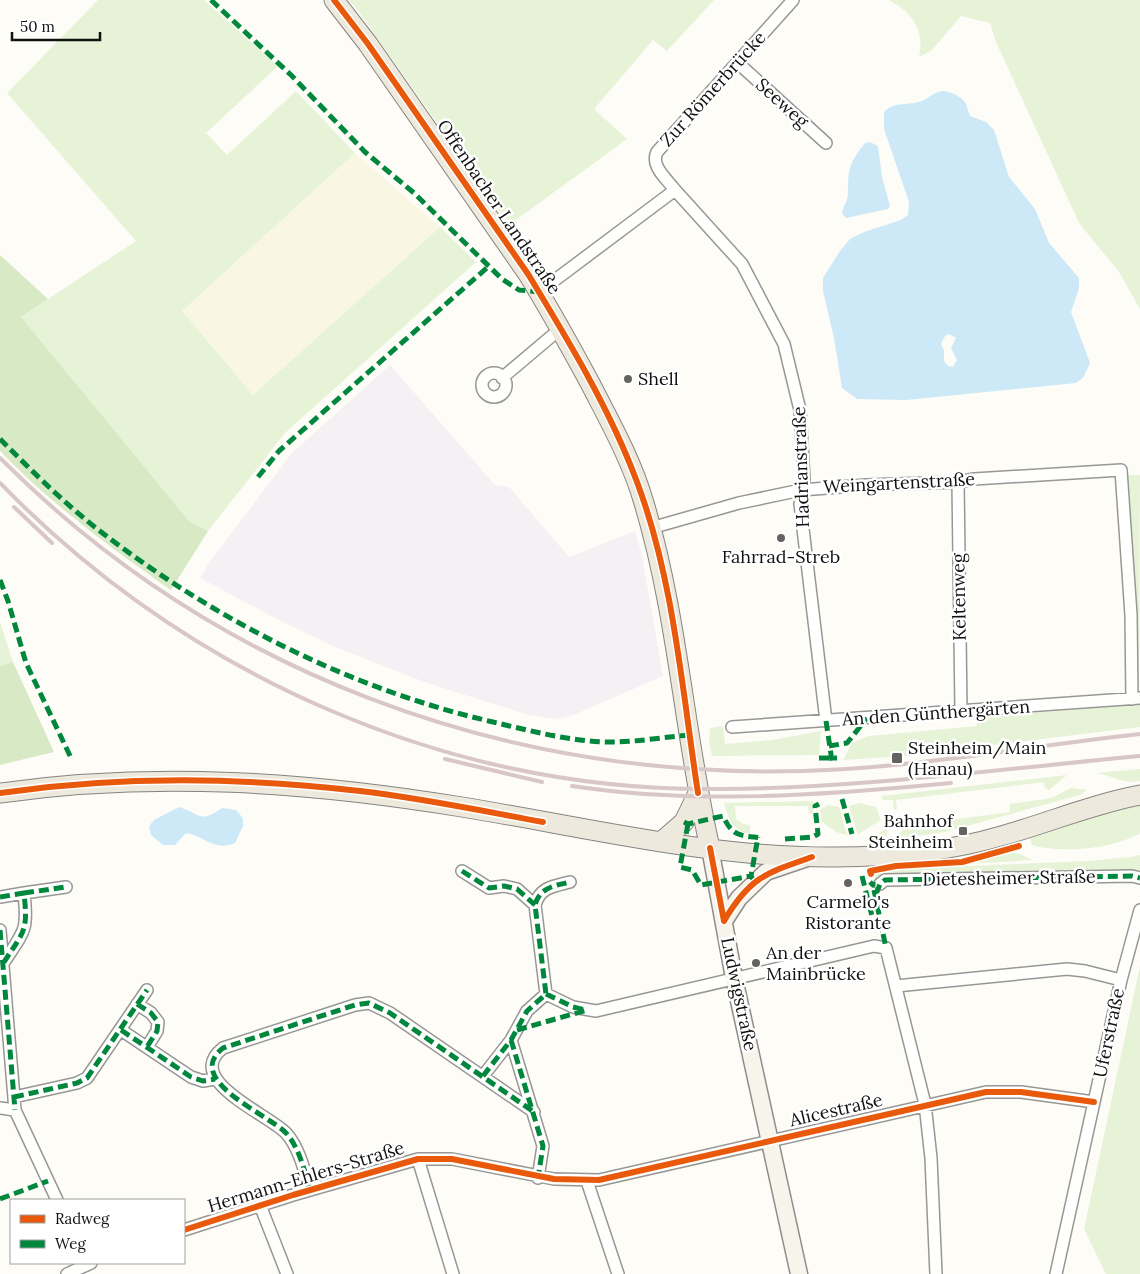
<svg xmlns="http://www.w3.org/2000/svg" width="1140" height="1274" font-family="Lora,serif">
	<rect width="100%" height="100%" fill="#fdfcf7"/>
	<path fill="#f5f0f3" d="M390 365 495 485 509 487 569 557 635 531 642 556 663 676 571 716 556 719 529 715 427 683 333 646 281 621 200 578 209 563 292 453Z"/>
	<path fill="#f9f7e4" d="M355 153 440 227 253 395 182 311Z"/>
	<path fill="#e7f3d7" d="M98 0H204L278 66 206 133 227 155 296 91 355 153 182 311 253 395 440 227 476 262 285 433 208 531 189 521 21 317 136 241 7 93Z
		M349 0H714L667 51 653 40 594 109 627 139 509 225 359 12Z
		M889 0H1140V309L1119 272 1079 223 996 42 990 23 961 16 932 50 919 57C925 31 912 12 889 0Z
		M1126 475H1140L1139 689 1137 617Z
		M0 622 13 662 0 666Z
		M1140 704V727L905 756 843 760 852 743 868 736 977 726 976 718Z
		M723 726 725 744 772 740 821 731 819 755 712 756 709 742 710 728Z
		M1140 769V781C1122 784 1114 776 1096 773Z
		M1067 775 1049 790 1045 788 1044 782 896 800 897 809 894 810 893 800H883L881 796Z
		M1071 788 1087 790 1080 795 945 832 892 839 903 830 904 821 912 817 913 825 1010 812V804L1052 798Z
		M813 801V813L809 814 808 806H735L736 819 743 824 750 825V834C734 831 728 819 724 803Z
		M860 803 876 807 881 820 858 834 849 806Z
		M1140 804V833C1114 849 1061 854 1032 845L1030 837 1108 811Z
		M828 805 839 807 847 835 836 832 822 822 820 809Z
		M885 828H888L886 841 868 842Z
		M1006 852 1017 853 1033 860 967 864Z
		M1140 855V874L880 879 875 881 872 872 897 869 1088 861 1131 857Z
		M1140 966V1274H1106L1084 1229Z"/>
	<path fill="#d8eac5" d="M0 255 48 299 21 317 189 521 208 531 171 590C111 548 51 504 0 451Z
		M13 662 54 752 0 765V666Z"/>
	<path fill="#cde8f7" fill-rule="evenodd" d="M943 91C951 92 962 96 966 104 968 108 968 112 970 116L986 122 994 130 1009 177 1035 209 1049 243 1079 278V288L1071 312 1090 363 1083 378 1076 383 906 400 857 399 842 388 834 338 823 291V278L840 251 850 239 864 232 901 220 908 215 909 202 884 129V112C895 101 908 106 922 101 930 97 934 92 943 91ZM949 334 956 338 951 348 957 360 953 367 948 366 944 361V350L941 344 945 336Z
		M870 142 878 146 882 177 890 206 888 209 846 218 842 213C843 207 848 200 848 194 848 169 849 163 865 143Z
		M179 807C202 814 198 824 222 808L236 810 243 818V826L235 843C215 852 204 836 186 833L175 845H163L151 835 149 826 154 820Z"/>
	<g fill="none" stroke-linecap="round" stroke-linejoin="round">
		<g stroke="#979795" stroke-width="14">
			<path id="minor" d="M738 63 826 143
				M675 190 742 264 784 344 800 410 804 479 800 504 826 721
				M539 292 675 190C667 179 650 166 657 152L793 0
				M482 385a12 12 0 1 1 24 0a12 12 0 1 1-24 0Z
				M502 378 560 329
				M958 482 961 711
				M651 528 739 503 801 490 866 485 958 482 974 479 1121 470 1131 615 1132 699
				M732 727 1140 698
				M462 871 489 888 504 886 517 889 535 905
				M880 884 885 880 1132 876 1140 878
				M24 893 66 887
				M0 897 24 893C28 931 25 930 4 962
				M0 930 15 1110
				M896 986 1067 969 1085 971 1121 980
				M546 994 573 1007 596 1011 874 946 886 948 925 1104 931 1158 936 1274
				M137 1004 151 1013 158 1022 157 1031 147 1047
				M121 1030 191 1077 203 1081 215 1079
				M511 1040 543 1146 538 1178
				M483 1076 511 1040 527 1011 546 994 535 905C540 887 554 886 570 882
				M14 1097 77 1083 87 1078 147 990
				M0 1108 15 1110 57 1200
				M418 1159 453 1274
				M587 1181 618 1274
				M310 1190C305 1172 299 1147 286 1133 268 1114 182 1080 223 1048L355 1005 369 1003 390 1013 534 1112
				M260 1205 287 1274
				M184 1230 293 1195 418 1159H452L554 1179 599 1180 986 1092H1021L1094 1102
				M67 1274 91 1263
				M1056 1274 1121 980 1140 910"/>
		</g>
		<g stroke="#8e8d8b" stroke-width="19">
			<path id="secondary" d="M710 848 734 978 799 1274
				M724 921 739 898 766 872 807 858"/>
		</g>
		<g stroke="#858482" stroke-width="21">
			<path id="primary" d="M334 0 368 44 528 274C550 310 570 346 590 383 610 422 632 461 644 503 678 616 684 734 710 848
				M0 793C155 771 308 782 462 807 585 827 709 858 835 857 891 857 947 852 1001 836 1048 823 1092 804 1140 795
				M661 842 684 822 698 793"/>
		</g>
		<use href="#minor" stroke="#fffffe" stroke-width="11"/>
		<use href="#secondary" stroke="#f6f4eb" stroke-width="16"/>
		<use href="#primary" stroke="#ede9dc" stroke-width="19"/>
		<path stroke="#d9c6c7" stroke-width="4" d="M0 458C214 673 502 779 803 771 916 768 1028 746 1140 734
			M0 483C189 677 450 793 722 789 862 788 1001 769 1140 756
			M14 507 52 543
			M445 759 542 782
			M572 786C697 805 825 795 951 783"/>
		<path stroke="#00873e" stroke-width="5" stroke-dasharray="10 5" stroke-linecap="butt" d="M211 0 291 75 365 152 414 193 502 279 519 290 539 292
			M0 439C34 473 70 509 109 538 223 624 354 690 493 722 531 731 572 742 612 742 637 742 664 737 689 735
			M258 477 279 451 489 266
			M0 580 8 601 26 663 72 760
			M826 721 832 761
			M829 746 847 743 867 718
			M819 758H837
			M842 799 852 834
			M684 822 688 824 723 816C733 837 739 835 761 838
			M688 824 680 867 692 870 701 885 751 876
			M785 839 813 837 818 834 815 806 819 804
			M462 871 489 888 504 886 517 889 535 905
			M862 876 874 924 876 929 881 931
			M754 881 751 876 758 837
			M870 882 873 885V882
			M874 890 886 948
			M24 893 66 887
			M876 894 880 884 885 880 1132 876 1140 878
			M0 897 24 893C28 931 25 930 4 962
			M0 930 15 1110
			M546 994 573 1007 585 1010
			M137 1004 151 1013 158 1022 157 1031 147 1047
			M121 1030 191 1077 203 1081 215 1079
			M517 1030 587 1010
			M511 1040 543 1146 538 1178
			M483 1076 511 1040 527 1011 546 994 535 905C540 887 554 886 570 882
			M14 1097 77 1083 87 1078 147 990
			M310 1190C305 1172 299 1147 286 1133 268 1114 182 1080 223 1048L355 1005 369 1003 390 1013 534 1112
			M0 1199 48 1181"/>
		<g stroke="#fff" stroke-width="9">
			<path id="cycleway" d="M334 0 368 44 528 274C568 340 610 409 637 482 674 580 682 690 698 793
				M0 793C119 776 240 777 360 791 421 798 483 811 543 822
				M710 848 724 921
				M871 874 870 871 896 866 962 862 1019 846
				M724 921C750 877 766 873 812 857
				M184 1230 293 1195 418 1159H452L554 1179 599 1180 986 1092H1021L1094 1102"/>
		</g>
		<use href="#cycleway" stroke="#e8590c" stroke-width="6"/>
	</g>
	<g fill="#646362" stroke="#fff" stroke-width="2">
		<circle cx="628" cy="379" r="5"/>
		<circle cx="781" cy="538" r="5"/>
		<rect x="891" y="752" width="12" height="12" rx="2.5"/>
		<rect x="958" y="826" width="10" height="10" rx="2.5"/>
		<circle cx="848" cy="883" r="5"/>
		<circle cx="756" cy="963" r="5"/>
	</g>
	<g text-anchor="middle" stroke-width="5" stroke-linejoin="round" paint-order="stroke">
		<g font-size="18" fill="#111" stroke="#fff">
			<text transform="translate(713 89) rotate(-48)" y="6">Zur Römerbrücke</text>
			<text transform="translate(782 103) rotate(42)" y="6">Seeweg</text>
			<text transform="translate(499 207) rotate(56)" y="6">Offenbacher Landstraße</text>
			<text transform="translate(801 467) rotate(-92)" y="6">Hadrianstraße</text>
			<text transform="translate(899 483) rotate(-3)" y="6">Weingartenstraße</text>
			<text transform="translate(959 597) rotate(-91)" y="6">Keltenweg</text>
			<text transform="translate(936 713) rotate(-4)" y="6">An den Günthergärten</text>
			<text transform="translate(1009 878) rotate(-1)" y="6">Dietesheimer Straße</text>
			<text transform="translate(739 994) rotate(78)" y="6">Ludwigstraße</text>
			<text transform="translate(1109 1033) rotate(-78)" y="6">Uferstraße</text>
			<text transform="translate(836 1110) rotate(-13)" y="6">Alicestraße</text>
			<text transform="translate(306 1177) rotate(-17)" y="6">Hermann-Ehlers-Straße</text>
		</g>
		<g font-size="18" fill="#111" stroke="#fff" text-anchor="start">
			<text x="638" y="385">Shell</text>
			<text x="781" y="563" text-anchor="middle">Fahrrad-Streb</text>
			<text x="908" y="754">Steinheim/Main<tspan x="908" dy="21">(Hanau)</tspan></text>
			<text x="953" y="827" text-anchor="end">Bahnhof<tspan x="953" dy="21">Steinheim</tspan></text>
			<text x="848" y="908" text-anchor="middle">Carmelo's<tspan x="848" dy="21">Ristorante</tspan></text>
			<text x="766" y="959">An der<tspan x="766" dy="21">Mainbrücke</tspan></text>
		</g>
	</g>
	<rect x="10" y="1199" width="175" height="65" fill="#ffffff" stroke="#a0a0a0"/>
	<rect x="20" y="1215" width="25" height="8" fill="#e8590c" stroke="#a0a0a0"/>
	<text x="55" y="1224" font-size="15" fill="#111111">Radweg</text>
	<rect x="20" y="1240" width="25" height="8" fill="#00873e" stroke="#a0a0a0"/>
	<text x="55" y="1249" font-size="15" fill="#111111">Weg</text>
	<path d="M12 32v8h88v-8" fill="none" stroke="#111111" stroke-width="2.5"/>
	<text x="20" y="32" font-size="15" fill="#111111" stroke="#ffffff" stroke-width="4" paint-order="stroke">50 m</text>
</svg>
